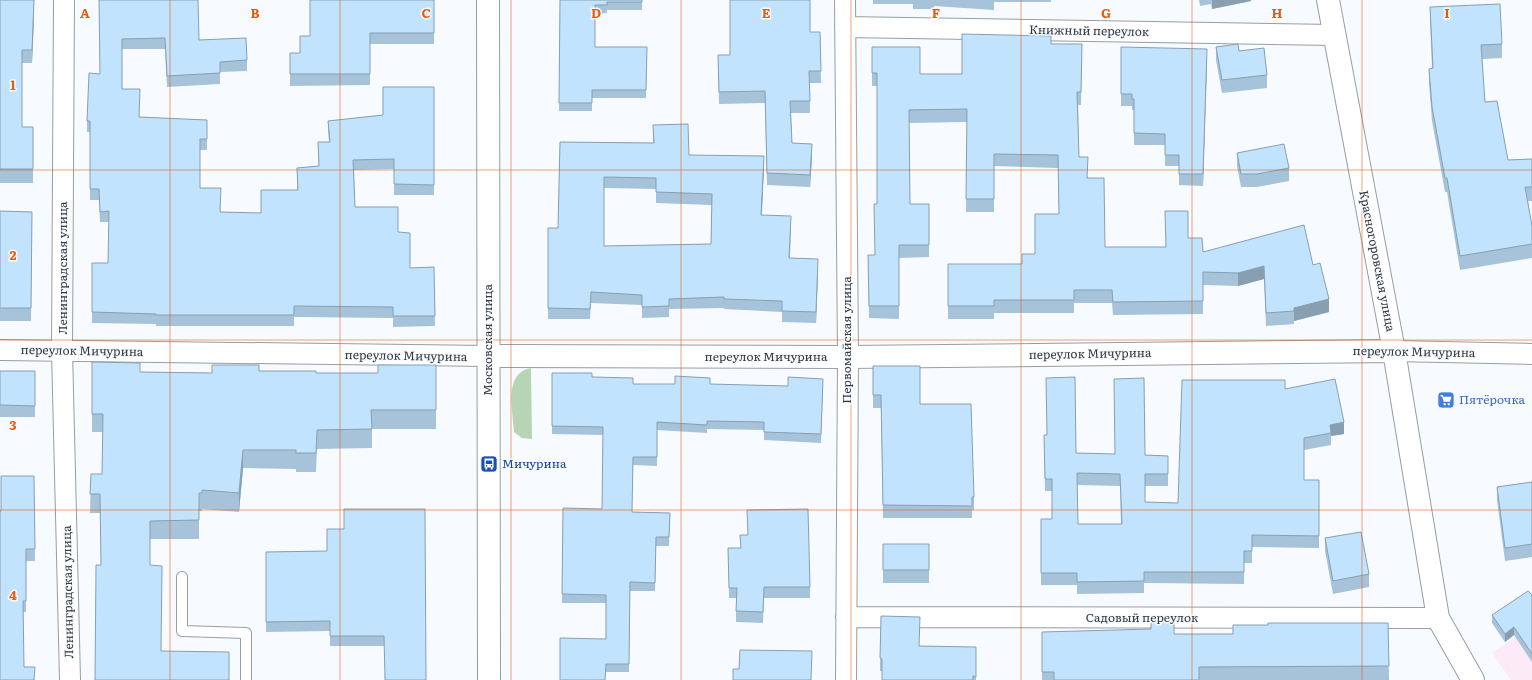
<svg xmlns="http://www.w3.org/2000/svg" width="1532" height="680" font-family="Literata,serif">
	<rect width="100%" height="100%" fill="#f7fbff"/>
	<path fill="#fcebf6" d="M1532 625V680H1511L1492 653Z"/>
	<path fill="#b7d4b5" d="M531 368 532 439 522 438 514 432C513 411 503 373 531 368Z"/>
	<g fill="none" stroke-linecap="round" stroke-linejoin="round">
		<g stroke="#989da1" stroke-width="12">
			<path id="lane" d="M182 577V631L246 633V680"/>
		</g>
		<g stroke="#989da1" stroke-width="22">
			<path id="street" d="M64 0 62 350 70 680
				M845 0 848 357 846 680
				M845 27 1334 35
				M0 350 489 356
				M1394 351 1532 354
				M846 617 1438 618"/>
		</g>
		<g stroke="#989da1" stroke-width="24">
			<path id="secondary" d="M488 0 489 680
				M1328 0 1394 351 1438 618 1473 680
				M489 356 848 357 1394 351"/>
		</g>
		<use href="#lane" stroke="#fff" stroke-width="10"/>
		<use href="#street" stroke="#fff" stroke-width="20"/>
		<use href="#secondary" stroke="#fff" stroke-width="22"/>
	</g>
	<path fill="#a6c3da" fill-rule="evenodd" d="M0 0H34L32 63H22V127H33V183H0Z
		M99 0 247 60V71L220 72V84L167 87 165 49H122V89L139 117 207 120V150H200V188L221 212 261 213 297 190V168L319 166 318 142H329L328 131V121L383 115 434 87V195H394V169L354 170 355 207 398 232 410 268 434 267 435 326 393 327V318L294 317V326H156V324L92 323V263H108L109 222H100L99 200H90V132H87V121L100 74Z
		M434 0V44H370V85L290 86V53H300Z
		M560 0H642V10H607V13L595 14V47H647L646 98H592V111H559Z
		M873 0H1051V2H994V10L934 6V9H913V4H873Z
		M1199 0H1251V1L1212 9 1211 4 1200 6Z
		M1430 7 1502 44V58L1482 59 1485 102 1508 160 1532 159V201H1528L1532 226V258L1460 270 1447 192H1445L1432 121 1429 83V69L1432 68 1430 21Z
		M810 32H820L821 83H810V113H791L792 143 812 156 810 187 767 185 765 103 719 104 718 55H730Z
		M1051 44H1082L1081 105H1078L1079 157 1088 178 1105 247H1165L1188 238 1203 252 1313 265 1329 312 1294 321V324L1266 326 1264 279 1238 286 1203 285V314L1113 315 1112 303H1074V313H994V319H948V264H1022L1035 254 1059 214 1058 168 994 166V212H966L967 122 909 123 910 204H929V257L899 258V319L869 318 868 255H875L877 204V86H872V47L920 74H962Z
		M1121 47 1207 60 1203 186 1179 185V166H1165V145H1134V110H1132V106H1121Z
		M1216 47 1239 51 1267 75V88L1222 93 1216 60Z
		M653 125 689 155 764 166 762 215 791 226 790 258 818 270 816 323 782 322V312L724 309V308L669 309V317L642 318V305L591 303 590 319H548V228H558L560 142 653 143ZM604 188 656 189V203L712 205 711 244 604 246Z
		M1237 153 1289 168V181L1257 187H1241L1237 166Z
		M0 211 32 212 31 321H0Z
		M92 362 140 372 212 373 259 371 316 373H378L436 365V429H372V448L317 449 316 472H296V469L243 468 239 512 202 509V511H199V539H150L95 680 101 565 100 513H90L91 474H102L103 432H92Z
		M873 366 920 404 974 497V510H972V518H883L881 408H873Z
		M0 371H35V417H0Z
		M552 373 592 377 633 384H710L823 387 821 443 764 440V430L707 429V433L657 430V466L633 465 632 512 670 513 669 546H656L655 591H630L629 672H606V603H562L563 508 602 509 603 435 552 434Z
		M1285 389 1344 434 1331 436V445L1304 450V480H1319V548L1252 547V563H1244V584L1144 583V593L1077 594V585H1041V519H1052V491H1045L1044 435 1076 453 1168 456V486H1145V502L1178 503ZM1077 485 1120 486 1121 524H1078Z
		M34 476 35 561H26V612H23L1 511Z
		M1532 482V557L1505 561 1497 500V487Z
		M425 509 384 646H330V631L266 632V552L327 551 344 529Z
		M1325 538 1369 574V587L1333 594 1325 551Z
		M883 544H929V583H883Z
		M728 548 810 587V598H764L763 623 736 622V598H729Z
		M1532 595V662L1514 635 1505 642 1492 623V615Z
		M1388 623 1389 680H1042V632L1174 634H1233Z
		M920 646 976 677V680H882V671H880V658Z"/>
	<path fill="#879fb1" d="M34 0V20L32 63V50Z
		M1212 0H1251V1L1212 9Z
		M1207 49V60L1203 186V174Z
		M812 144V156L810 187V175Z
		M764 156V166L761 225V215Z
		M818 259V270L816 323V312Z
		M1264 266V279L1238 286V273Z
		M1329 299V312L1294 321V308Z
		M1344 422V434L1331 436 1330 425Z
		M243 450V468L239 512V493Z
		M1514 627V635L1505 642V634Z"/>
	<path fill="#c1e3fd" stroke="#879fb1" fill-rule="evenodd" d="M0 0H34L32 50H22V127H33V169H0Z
		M99 0H198L199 40 246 38 247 60 220 62V73L167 76 165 38 122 39V89H140L139 117 207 120V139H200V188H221L220 212 261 213V190H298L297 168 319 166 318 142H330L328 121 383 115V87H434V185L394 184V159L353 160 355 207H398V232L410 233V268L434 267 435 316H393V307L294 306V315H156V314L92 312V263H108L109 211 100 212 99 189H90V121H87L89 73 100 74Z
		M310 0H434V33H370V74H290V53H300V36H310Z
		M560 0H642V2H607V5H595V47H647L646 90H592V103H559Z
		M730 0H810V32H820L821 71H809L810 101H790L792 143 812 144 810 175 767 173 765 91 719 92 718 55H730Z
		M1500 4 1502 44 1481 45 1485 102 1497 101 1508 160 1532 159V187H1525L1532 226V244L1460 256 1447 178H1445L1432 107 1429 69 1433 68 1430 7Z
		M962 34 1051 36V44H1082L1081 92H1077L1079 157H1088L1087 178H1104L1105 247H1166L1165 211H1188V238H1202L1203 252 1304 225 1313 265 1320 263 1329 299 1294 308V311L1266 313 1264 266 1238 273 1203 272V301L1113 302 1112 290H1074V300H994V306H948V264H1022V254H1035V214H1059L1058 155 994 154V199H966L967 109 909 110 910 204H929V245H899V306H869L868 255H875L874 204H877V73H872V47H920V74H962Z
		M1238 44 1239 51 1264 48 1267 75 1222 80 1216 47Z
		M1121 47 1207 49 1203 174H1179V155H1165V134L1134 133V99H1132V94H1121Z
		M688 124 689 155 764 156 761 215 791 216 789 258 818 259 816 312 782 311V301L724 299V297L669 299V306L642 307V295L591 292 590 309 548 308V228H558L560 142 654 143 653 125ZM604 177 656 178V192L712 194 711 244 604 246Z
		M1284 144 1289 168 1257 174H1241L1237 153Z
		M0 211 32 212 31 308H0Z
		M92 362 140 363V372L212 373V365H259V371H316V373H378V365H436V410H371L372 429 317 430 316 453H296V450H243L239 493 202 490V493H199V520L150 521V565L162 566 161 651 229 652V680H95L96 565H101L100 494H90L91 474H102L103 414H92Z
		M873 366H920V404H971L974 497H972V506L883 505 881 395H873Z
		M0 371H35V406L0 405Z
		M552 373H592V377L633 378V384H675V376L710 378V384L788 386V377L823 379 821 434 764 432V422L707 421V425L657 422V457H633L632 512 670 513 669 537H656L655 583 630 582 629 664H606L605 680H560V638L606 639V595L562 594 563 508 602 509 603 427 552 426Z
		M1075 377 1076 453 1115 454 1114 379 1144 378 1145 455 1168 456V474H1145V502L1178 503 1182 380H1285V389L1335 379 1344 422 1330 425 1331 433 1304 438V480H1319V536L1252 535V551H1244V572H1144V581L1077 582V573H1041V519H1052V479H1045L1044 435H1047L1046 378ZM1077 473 1120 474 1122 524H1078Z
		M1 476H34L35 549H26V601H23L24 667H35L34 680H0V511H1Z
		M1532 482V544L1505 548 1497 487Z
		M344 509H425L426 680H385L384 636H330V621L266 622V552L327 551V529H344Z
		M808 509 810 587H764L763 612 736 611 737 588H729L728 548H741L740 535H748L747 510Z
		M1361 532 1369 574 1333 581 1325 538Z
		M883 544H929V570H883Z
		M1528 591 1532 595V654L1514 627 1505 634 1492 615Z
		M881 616 920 617 919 646 976 647V677L973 676V680H882V659L880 658Z
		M1151 622H1174V634H1233V625H1268V623H1388L1389 666 1199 667V680H1054V672H1042V632L1151 629Z
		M740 650 812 651 811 680H733V669H739Z"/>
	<path fill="none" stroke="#e8590c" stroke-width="1" stroke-opacity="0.55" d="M170 0V680M340 0V680M511 0V680M681 0V680M851 0V680M1021 0V680M1192 0V680M1362 0V680M0 170H1532M0 340H1532M0 510H1532"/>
	<defs>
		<g id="supermarket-square" transform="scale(0.9)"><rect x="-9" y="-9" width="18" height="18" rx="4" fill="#3f7fe0" stroke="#f7fbff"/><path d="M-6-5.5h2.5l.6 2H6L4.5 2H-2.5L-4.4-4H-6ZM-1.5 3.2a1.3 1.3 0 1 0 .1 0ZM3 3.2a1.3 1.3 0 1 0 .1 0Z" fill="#fff"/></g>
		<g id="bus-square" transform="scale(0.9)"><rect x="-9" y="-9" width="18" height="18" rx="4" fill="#1a4fb4" stroke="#f7fbff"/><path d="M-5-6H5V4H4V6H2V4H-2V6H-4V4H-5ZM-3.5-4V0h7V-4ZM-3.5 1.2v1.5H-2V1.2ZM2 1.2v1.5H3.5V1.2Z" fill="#fff"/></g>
	</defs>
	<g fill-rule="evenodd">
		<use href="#supermarket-square" x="1446" y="400"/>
		<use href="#bus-square" x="489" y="464"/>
	</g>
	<g text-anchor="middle" stroke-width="3" stroke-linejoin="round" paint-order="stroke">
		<g font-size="12" fill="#36383a" stroke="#f7fbff">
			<text transform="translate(1089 31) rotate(1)" y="4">Книжный переулок</text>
			<text transform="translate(1377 261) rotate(79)" y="4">Красногоровская улица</text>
			<text transform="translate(63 268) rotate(-90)" y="4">Ленинградская улица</text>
			<text transform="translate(488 340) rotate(-90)" y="4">Московская улица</text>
			<text transform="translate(847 340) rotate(-90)" y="4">Первомайская улица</text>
			<text transform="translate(82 351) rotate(1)" y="4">переулок Мичурина</text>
			<text transform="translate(1414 352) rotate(1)" y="4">переулок Мичурина</text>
			<text transform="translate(1090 354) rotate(-1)" y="4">переулок Мичурина</text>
			<text transform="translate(406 356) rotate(1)" y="4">переулок Мичурина</text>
			<text x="766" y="361">переулок Мичурина</text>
			<text transform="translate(68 592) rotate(-91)" y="4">Ленинградская улица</text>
			<text x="1142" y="622">Садовый переулок</text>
		</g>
		<g font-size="12" fill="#366cbe" stroke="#f7fbff" text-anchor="start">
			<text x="1459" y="404">Пятёрочка</text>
		</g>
		<g font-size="12" fill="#164399" stroke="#f7fbff" text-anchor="start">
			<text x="502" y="468">Мичурина</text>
		</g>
	</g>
	<g font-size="13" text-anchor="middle" font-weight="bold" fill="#e8590c" stroke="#f7fbff" stroke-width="3" stroke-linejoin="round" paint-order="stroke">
		<text x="85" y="18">A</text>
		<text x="255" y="18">B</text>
		<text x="426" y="18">C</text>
		<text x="596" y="18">D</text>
		<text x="766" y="18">E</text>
		<text x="936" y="18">F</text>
		<text x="1106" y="18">G</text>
		<text x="1277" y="18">H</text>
		<text x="1447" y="18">I</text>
		<text x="13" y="90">1</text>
		<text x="13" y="260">2</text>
		<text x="13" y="430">3</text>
		<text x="13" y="600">4</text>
	</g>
</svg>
